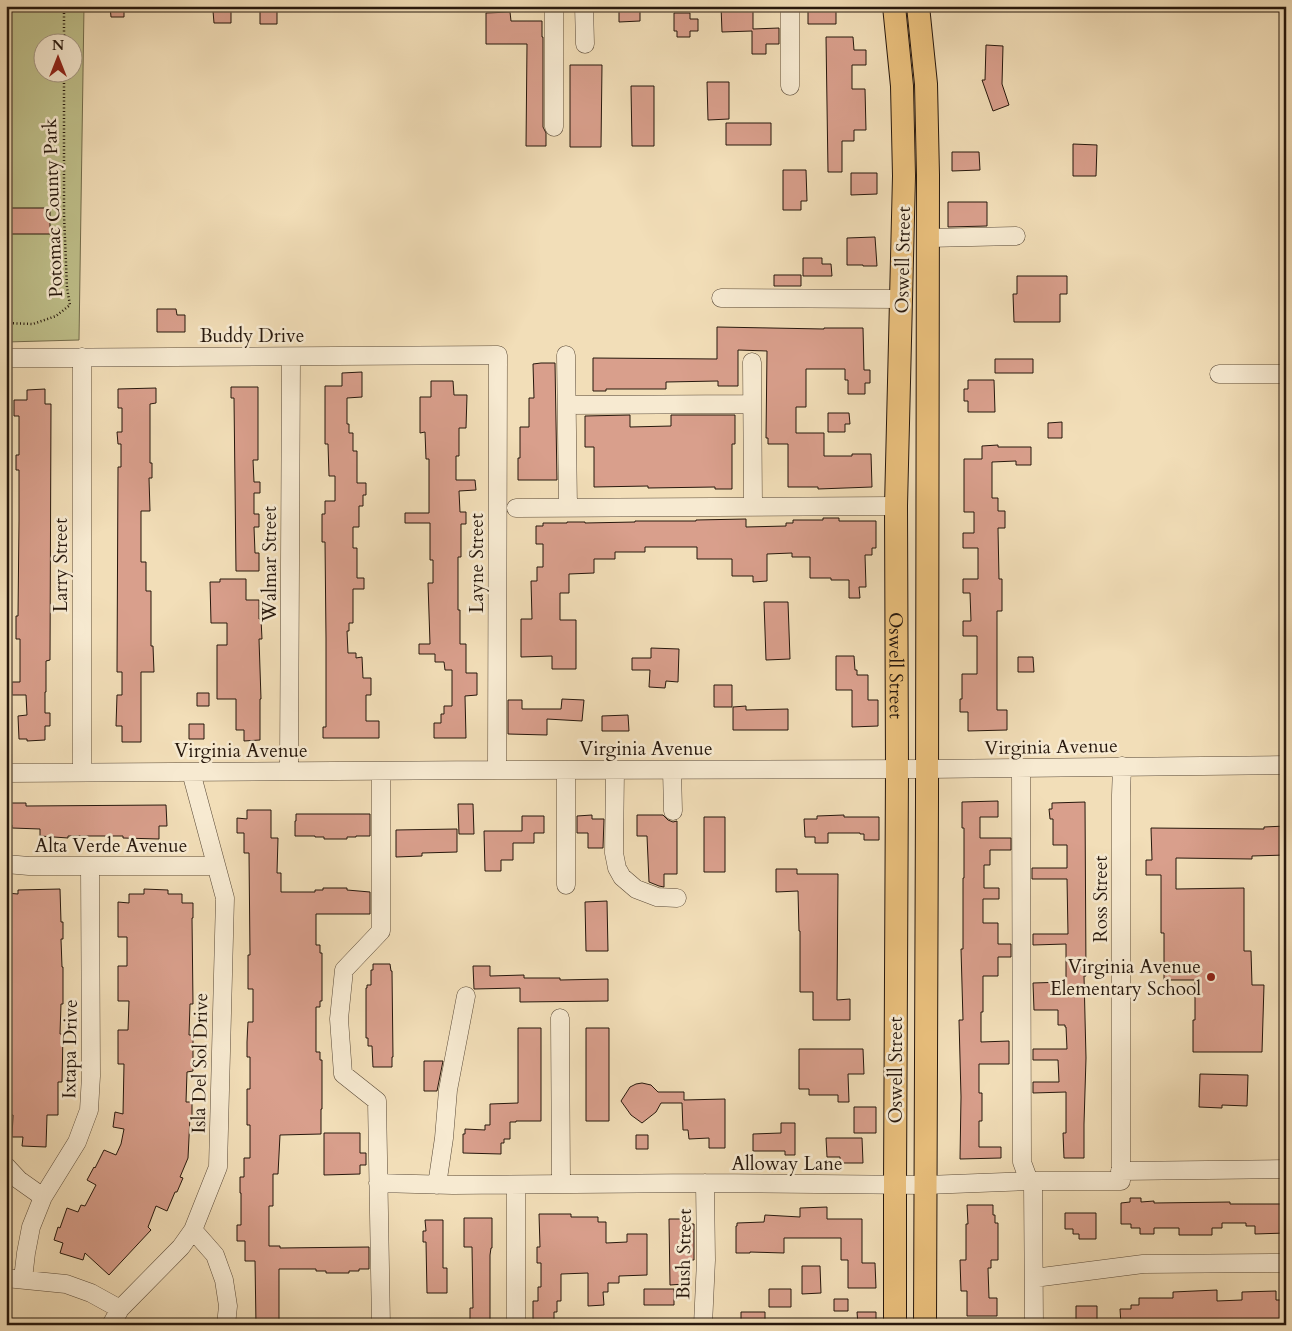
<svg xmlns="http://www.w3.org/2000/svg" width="1292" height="1331" font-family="Cardo,serif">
	<rect width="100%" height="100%" fill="#f2deb8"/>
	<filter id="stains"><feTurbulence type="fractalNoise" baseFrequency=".004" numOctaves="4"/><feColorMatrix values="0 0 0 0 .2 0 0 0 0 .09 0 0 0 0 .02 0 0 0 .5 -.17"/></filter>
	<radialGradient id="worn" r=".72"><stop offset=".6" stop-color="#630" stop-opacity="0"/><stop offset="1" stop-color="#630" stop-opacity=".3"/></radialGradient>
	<path fill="#bfc08b" stroke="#736c4c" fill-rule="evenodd" d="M6 6H84L79 340 6 342ZM42 42H72V72H42Z"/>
	<path fill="#d99f8c" stroke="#27180d" d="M110 6H124V17H111Z
		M260 6H277V24H260Z
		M640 6V21L619 22V7Z
		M721 6H753V29L779 28V44H766V54H752V31L722 32Z
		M808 6H836V24H808Z
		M231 7V23H214L213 11H214V8Z
		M510 12 511 21H542V37H543V127L546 133V146H526L527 44H486V13Z
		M674 13H690V19H698V31H690V37H677V31H674Z
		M826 37H853L854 50H866V65H852V89H865L866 130H854V141H842V172H828Z
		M986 45 1003 46 1002 84 1009 105 993 111 982 80H985Z
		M570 65H602L601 147H570Z
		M707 82H729V119L708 120Z
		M631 86H654V146H632Z
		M726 123H771V145H726Z
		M1073 144 1097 145 1096 176H1073Z
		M952 152H979L980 170 952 171Z
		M783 170H806L807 201H801V210H783Z
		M851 173H877V194L851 195Z
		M948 202H987V226L948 227Z
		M9 208H50V234H9Z
		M875 237 877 266H863V265H847V238Z
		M803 258H822V264H831L832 276H803Z
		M774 275H801V286H774Z
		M1017 276H1067V294H1060V322H1014L1013 294H1017Z
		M157 309H176L177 315H185V332H157Z
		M717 327 824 329V328H863L864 370H870V383H865V394H848V380H845V369H806V407H796V433H824V456H852V454H871L872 487 818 489V487H788V444H768V438H766L767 351 738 350V386H718V381L666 382V389H606V391H593V358L717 359Z
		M995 359H1033V373H995Z
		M541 363H555L557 480H518V458H520V427H529V398H534L533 364Z
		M362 372V397L347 398V424H349V433H353V451H357V483H366V495H363V506H359V527H353V548H357V578H364V589H353V623H349V631H347L348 653H356V658L362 657 363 678H371V695H366V721H379V738H323V727H326V638L325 542H322V514H325V501H335V476H329L328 444H325V386H342V373Z
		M968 380H994L995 412H968V401H964V389H968Z
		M431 381H453L454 395H467L466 428H459V456H456V480H475L476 490 459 491 460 512H466V524H461V557H458V610H460V644H466V673H477V695L465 696 466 738H434V723H441V714H444V706H452V670H445L444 662H435V654H419V644H430L428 583H433V560H430V523H405V513H429V459H426L425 432 420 433V397H431Z
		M231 387H258V460H253L254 482H260V493H254V514H259V527H254L255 553H259V571H236L234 398H231Z
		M156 388V403L150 404V463H152V478H149L150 511H141V562H146V591H151V646H153L154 672H141V742H122V726H116L117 695H122V672H117L118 467H121V444H118L117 432H122V408H118V389Z
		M45 389V404H51L50 660 46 661V692H45V713H50V726H45V740L27 741V739H19L18 716 27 715 26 695H12V682H20V639H16V616H18L19 521V470H16V455H19V416H14V400H27V390Z
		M828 413H849L850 424H845V432H828Z
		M630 415V427L671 426V415H735V444H732V489H715V487L648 488V486L594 487V447H585V416Z
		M1062 422V438H1048V423Z
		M998 445V447H1031V465H1016V461L992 462V498H998V511H1005V528H998L999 579H1002V611H997V710H1007V730L968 731V712H960V699H962V674H977V636H963V621H971L970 593H963V579H978V548H963V533H974V512H964V459H982V446Z
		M823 518H839V521H876V548H872V555H865L866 587H859L860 598H849V580H831V578H810V557H792V553L767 554V581L753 582V576H732V559H697V547H645V552H615V559H594V573L569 574V593H560V620H576V669H552V656L521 657V619H532L531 581H537V567H543V544H536V526H543V523H567V522H585V523L635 522V521H696V520L746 519V527L786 526V523H793V520H823Z
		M220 579H246V600H259V619H261L262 639H259L261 699H260V740L244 741V730H236V699H217V645H227V623H211L210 582H220Z
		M764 602H788L790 659 766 660Z
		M651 648 679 649 678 682 666 681 665 688 649 687 650 670H632V658H651Z
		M836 656H854L855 670H857V675H868V700H878V726L852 727V690H836Z
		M1018 657H1033L1034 672H1018Z
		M714 685H732V707H714Z
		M197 693H209V706H197Z
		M562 699 584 700 582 721 547 719V735L508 734V700H522V709H561Z
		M746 706V710L788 709V730H733V707Z
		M628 715 629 731H602V716Z
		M189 724H204V739H189Z
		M998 801V817H980V838H1011V850H990V865H984V888H999V899H983V923H998V944H1011V957H998V976H983V1012H981V1042L1009 1041V1064H979V1093H982V1121H979V1147H1001V1158L960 1159 961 1097 959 1020H963L961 949H963V878H964V828H962V802Z
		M1085 802 1086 976H1084L1086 1058 1084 1124V1158H1064L1063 1133H1066V1092L1033 1093V1082H1059L1058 1060H1033V1049H1067L1066 1027H1065V1025H1058V1010H1034L1033 983 1066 982V944L1033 945V934H1068L1067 879H1032V868H1067V845H1053V819H1050L1049 809H1052V803Z
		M6 803H26V806L166 805 167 826H159V839L123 838V836H68V838L40 836V829L12 828V825H6Z
		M458 804H473L474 834H459Z
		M247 810H271V838H278L277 873H281V892H315V890H323V888H347V890L370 892V914H316V945H320V953H322V1001H320V1007H316V1052H320V1060H322V1109H321V1134L280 1135 278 1174H273V1206H269V1246H280V1248L369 1247V1269H359V1271H349V1273H326V1271H316V1269H279V1325H256L255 1261H245V1241H237V1225H241V1193H240V1177H244V1158H250V1125H247V1089H250V1057H247V1042L248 1022H253V989H248V955H250L249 853H244V833H237V818L247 819Z
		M296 814H370V836H356V837H347V839H324V837H315V836H295V821H296Z
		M592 815V819H604L603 848H588V833H577V816Z
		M637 815H663L668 820 673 822 677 821V874H664V887L659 886 649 882 647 836H637Z
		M844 815V817H879V840H864V834H860V833H828V843H815V837H805L804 819H817V816Z
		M522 816H544V833H534V843H513V860H501V871H485L484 831H522Z
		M704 817H725V872H704Z
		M1286 826V855L1252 856V859L1176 858V889L1244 888V951H1251L1252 985H1264L1262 1052H1193V1020H1195V980H1164V933H1161V875H1146V860H1152L1151 828 1264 829V827Z
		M457 829V852L422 853V856L396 857V830Z
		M776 869H797V874H838L837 1000 850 999V1020H813V992H800V931H799L798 891 776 892Z
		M60 889 61 922H63V939H61L62 967H63V1004H61L60 1034H63L62 1082H58V1115H47L46 1147 22 1146 23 1137H12L13 1115H6V893L18 894V890Z
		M144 889 168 890V894H182V903H193V918H192L193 1004H190L189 1035H193V1071L187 1072 186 1102H192V1117H190L188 1158 180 1177 183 1178 177 1192H175L167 1211 156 1206 148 1227 151 1230 109 1275 85 1253 83 1260 60 1253 63 1243 54 1240 58 1227 60 1228 67 1208 78 1212 81 1205 85 1206 96 1185 87 1180 94 1167 95 1168 104 1150 116 1155 121 1144 124 1129 113 1127 115 1112 123 1114 124 1064H118V1030H128L129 1001H118V966H127V937H118V902L129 903V894H144Z
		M607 901 608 951H586L585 902Z
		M373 964H390L391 971H392L393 1057H392V1067H373L372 1046H368V1038H366V988H367V985H371V970H373Z
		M473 966H490V976L524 975V978H560V980L608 979V1001L520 1002V988L474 989Z
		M518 1028H541V1121H516V1122H510V1139H504V1143H501V1154L463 1153V1134H465V1129L485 1130V1125H490V1104L518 1103Z
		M586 1028H609V1121H586Z
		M799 1049H863L864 1074H848L849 1102H838V1095H809V1089H799Z
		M424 1061H443L437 1091H424Z
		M1200 1074 1248 1075 1247 1106 1222 1105V1108L1199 1107Z
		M642 1083 651 1085 658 1092H684V1100L725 1099V1148H709V1138L689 1139 688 1130H683L682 1103H661L656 1112 642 1123 631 1115 621 1101 630 1087 636 1084Z
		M854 1107H876V1133H854Z
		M781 1123H795V1155H785V1151H753V1134L781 1133Z
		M324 1133H360V1153H366V1165H360V1174L324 1175Z
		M636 1135H648V1149H636Z
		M826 1138H862L863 1163H840V1157H827Z
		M1130 1198H1141V1202L1154 1201V1203L1230 1202V1204H1286V1233L1255 1234V1226H1246V1223H1222V1228H1212V1235H1179V1228H1154V1234H1140V1228H1131V1224H1121V1203L1130 1202Z
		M967 1205H993V1215H995V1223H998V1260H991V1268H988L989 1298H997V1316H967V1291H961L960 1260H966V1224H968Z
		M827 1207V1219H862V1263H875L876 1288H848V1260H841V1238H784V1253L750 1252V1253H736V1226H737V1223L764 1222 765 1215 800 1217V1208Z
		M1065 1213H1096V1239H1079V1234H1073V1229H1065Z
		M539 1214H571V1217H598V1222H606V1243L627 1242V1234H647V1275L619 1276V1283H608V1292H603L604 1305 588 1306V1273L561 1274V1301H557V1312H554V1325H533V1301H538V1287H541V1263H537V1247H540Z
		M464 1218H492V1248H491L490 1255V1322H470V1308H473L472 1247H464Z
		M669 1219H689V1224H694V1260H684V1284L670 1285Z
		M425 1220H443V1268H447V1293H427L426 1242H423V1231H426Z
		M802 1266H820L821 1293 802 1294Z
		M644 1289H674V1305H644Z
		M769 1289H791V1307H769Z
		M1217 1290V1301L1242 1300V1292L1276 1291V1300H1282V1304H1286V1322H1217V1324H1190V1322L1154 1323V1325H1121L1120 1309H1131V1305H1139V1298H1173V1292Z
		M834 1299H848V1311H834Z
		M1076 1306H1097V1325H1076Z
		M741 1312H765V1325H741Z
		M857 1312H876V1325H858Z"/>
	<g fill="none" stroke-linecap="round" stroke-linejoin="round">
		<g stroke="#5a4a38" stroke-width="19">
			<path id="minor" d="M554 6V127
				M584 6 585 44
				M790 86V6
				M928 238 1016 236
				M721 298 901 299
				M566 355 568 508
				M82 357V772
				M6 358 498 355 497 770
				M752 362 753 507
				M1219 374H1286
				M567 405 752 404
				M516 508 896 506
				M1021 768 1022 1162 1029 1181
				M566 770V885
				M615 770 614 853 617 868 622 877 636 889 657 897 677 898
				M672 770 673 811
				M289 771 291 357
				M6 773 497 770 927 769 1286 765
				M6 864 29 866H216
				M560 1018 561 1184
				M6 1166 19 1180 43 1197
				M1120 1171 1286 1169
				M1033 1182 1034 1325
				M378 1183 453 1185 705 1183 926 1185 1029 1181H1121V795L1122 766
				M437 1185 444 1138 448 1090 466 996
				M193 1230 215 1255 224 1280 228 1306 226 1325
				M6 1278 66 1284 91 1293 120 1309
				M1034 1278 1143 1264 1286 1263
				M23 1279 26 1253 31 1227 43 1197 77 1142 89 1110 91 1076 90 866
				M111 1325 120 1309 181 1247 193 1230 218 1167 225 898 191 772
				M381 1325 377 1101 343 1074 339 1019 344 970 381 931V771
				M516 1325V1185
				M703 1325 706 1260 705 1183"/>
		</g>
		<g stroke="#27180d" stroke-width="24">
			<g id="major">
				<path id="s1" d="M894 6 902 86 904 176 896 506 897 769 895 1184V1325"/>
				<path d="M918 6 926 84 928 175 927 799 925 1325"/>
			</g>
		</g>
		<path stroke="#27180d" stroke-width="2.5" stroke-dasharray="1 2.5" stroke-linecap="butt" d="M64 42V6
			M6 323 33 324 56 316 70 305 67 288 64 215V72"/>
		<use href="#minor" stroke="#f7ead1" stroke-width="18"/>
		<use href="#major" stroke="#e9bf7c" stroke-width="22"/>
	</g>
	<circle fill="#8f2418" stroke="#f7ead1" stroke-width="2" cx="1211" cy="977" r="5"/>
	<g text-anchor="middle" stroke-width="5" stroke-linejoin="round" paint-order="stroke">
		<g font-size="19" fill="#27180d" stroke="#f7ead1">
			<text transform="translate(52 208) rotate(-92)" y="7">Potomac County Park</text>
			<text transform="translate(902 260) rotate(-89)" y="7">Oswell Street</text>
			<text x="252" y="342">Buddy Drive</text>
			<text transform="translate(476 563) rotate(-90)" y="7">Layne Street</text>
			<text transform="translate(269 564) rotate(-90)" y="7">Walmar Street</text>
			<text transform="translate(60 565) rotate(-90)" y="7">Larry Street</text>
			<text dy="7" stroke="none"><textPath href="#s1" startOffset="660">Oswell Street</textPath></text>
			<text transform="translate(1051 746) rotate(-1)" y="7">Virginia Avenue</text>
			<text x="646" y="755">Virginia Avenue</text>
			<text x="241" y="757">Virginia Avenue</text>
			<text x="111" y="852">Alta Verde Avenue</text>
			<text transform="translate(1100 899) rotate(-90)" y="7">Ross Street</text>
			<text transform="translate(69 1049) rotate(-89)" y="7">Ixtapa Drive</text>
			<text transform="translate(199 1063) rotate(-89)" y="7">Isla Del Sol Drive</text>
			<text transform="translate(895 1070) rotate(-90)" y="7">Oswell Street</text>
			<text x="787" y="1170">Alloway Lane</text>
			<text transform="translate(683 1254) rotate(-89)" y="7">Bush Street</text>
		</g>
		<g font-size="19" fill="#27180d" stroke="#f7ead1" text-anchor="end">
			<text x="1201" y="973">Virginia Avenue<tspan x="1201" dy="22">Elementary School</tspan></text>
		</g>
	</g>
	<rect width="1292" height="1331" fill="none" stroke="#f2deb8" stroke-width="25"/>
	<rect x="8" y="8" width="1277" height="1316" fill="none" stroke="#27180d" stroke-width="2.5"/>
	<rect x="12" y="12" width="1267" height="1306" fill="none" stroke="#27180d"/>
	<g transform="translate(58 58)"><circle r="24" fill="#f7ead1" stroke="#a49683"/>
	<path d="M0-4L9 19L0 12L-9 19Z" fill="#8f2418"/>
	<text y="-8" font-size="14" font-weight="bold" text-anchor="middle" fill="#27180d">N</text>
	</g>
	<rect width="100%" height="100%" filter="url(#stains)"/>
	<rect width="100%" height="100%" fill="url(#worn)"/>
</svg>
